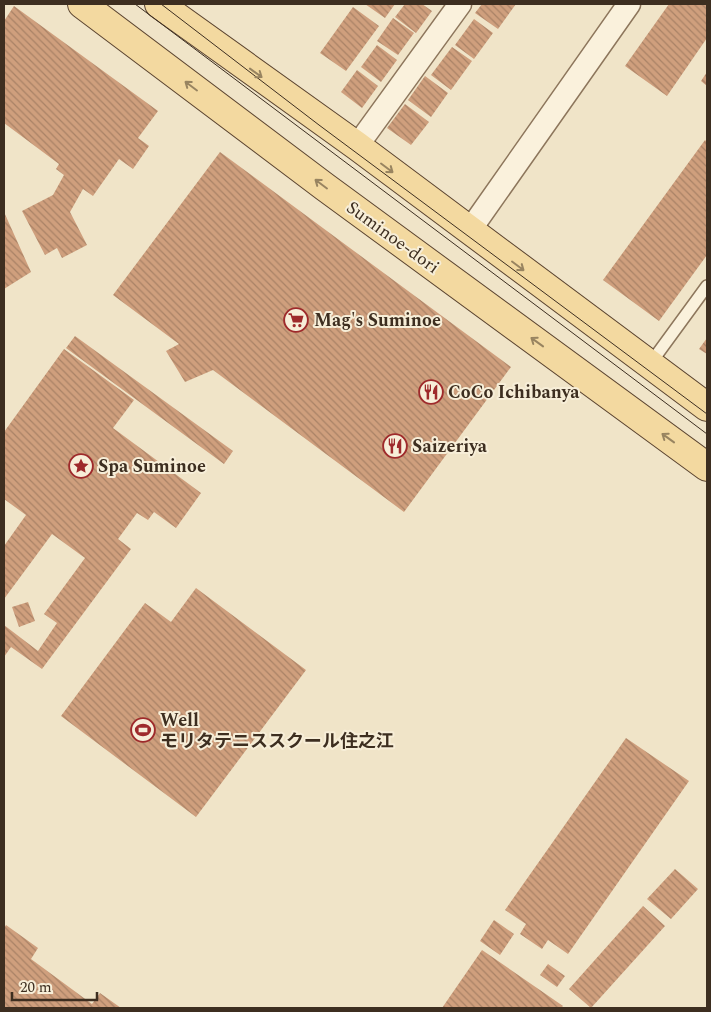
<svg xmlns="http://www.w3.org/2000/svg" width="711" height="1012" font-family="Spectral,'Noto Sans JP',serif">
	<defs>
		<pattern id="building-back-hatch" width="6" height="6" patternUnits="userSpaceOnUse" patternTransform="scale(1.25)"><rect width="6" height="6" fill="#cf9f7d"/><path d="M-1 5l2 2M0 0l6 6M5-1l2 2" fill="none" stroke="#a98266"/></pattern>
	</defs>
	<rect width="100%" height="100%" fill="#f0e4c8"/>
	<path fill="url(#building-back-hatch)" d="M365 4H395L385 18Z
		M405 4H422L432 11 416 33 395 17Z
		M482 4H516L498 29 475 13Z
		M669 4H707V38L667 96 625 66Z
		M14 6 158 111 138 138 149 146 133 169 119 159 93 196 83 189 70 212 87 245 62 258 57 248 45 255 22 211 53 195 64 175 56 169 59 164 4 123V21Z
		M353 7 379 26 346 71 320 53Z
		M393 18 414 33 398 55 377 41Z
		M474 19 493 33 474 59 455 45Z
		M377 45 397 60 381 82 361 67Z
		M452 47 472 61 451 90 431 75Z
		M357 70 378 86 362 108 341 92Z
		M707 72V86L701 81Z
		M425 76 448 93 431 117 408 100Z
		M405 104 429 122 411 145 387 128Z
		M705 140 707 142V255L659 321 603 280Z
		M220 152 511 367 404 512 213 370 185 382 166 351 179 344 113 295Z
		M4 212 31 272 4 289Z
		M75 336 233 451 224 464 66 348Z
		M707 338V354L699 349Z
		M64 349 134 400 113 428 201 493 176 528 154 512 148 520 137 513 118 539 131 549 42 669 11 647 4 657V625L38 651 57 623 44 614 85 558 52 534 4 599V546L26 515 4 499V432Z
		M196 588 306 670 196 817 61 716 145 603 171 622Z
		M28 602 35 621 19 627 12 607Z
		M626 738 689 781 568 954 548 940 542 949 520 934 526 924 505 910Z
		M675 869 698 889 671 919 647 899Z
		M643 906 665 926 591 1008 569 989Z
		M494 920 514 934 500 955 480 941Z
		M6 925 38 948 31 959 92 1004 100 993 121 1008H4V928Z
		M482 950 563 1006 561 1008H442Z
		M548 964 565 976 557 987 540 975Z"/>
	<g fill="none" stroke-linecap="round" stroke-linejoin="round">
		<g stroke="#8d765c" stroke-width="14">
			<path id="service" d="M650 364 707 286"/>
		</g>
		<g stroke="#8d765c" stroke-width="25">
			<path id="minor" d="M357 146 460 4
				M470 230 629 4"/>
		</g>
		<g stroke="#5b4430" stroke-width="30">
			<path id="primary" d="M82 4 325 187 707 467
				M159 4 357 146 707 407"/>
		</g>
		<use href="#service" stroke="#faf1dc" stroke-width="11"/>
		<use href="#minor" stroke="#faf1dc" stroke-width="22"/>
		<use href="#primary" stroke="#f3d9a0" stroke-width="28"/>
		<path stroke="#3d2e20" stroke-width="1" d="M135 4 707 434
			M161 4 319 125 707 414"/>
	</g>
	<defs><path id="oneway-shaft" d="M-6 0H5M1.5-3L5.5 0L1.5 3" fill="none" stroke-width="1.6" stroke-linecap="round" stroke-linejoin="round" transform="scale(1.25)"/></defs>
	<g stroke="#988460">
		<use href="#oneway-shaft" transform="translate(256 73) rotate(36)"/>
		<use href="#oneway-shaft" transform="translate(191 86) rotate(-143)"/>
		<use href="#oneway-shaft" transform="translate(387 168) rotate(37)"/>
		<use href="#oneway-shaft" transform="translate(321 184) rotate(-143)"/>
		<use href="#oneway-shaft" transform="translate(518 266) rotate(37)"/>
		<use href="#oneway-shaft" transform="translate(537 342) rotate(-144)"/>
		<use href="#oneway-shaft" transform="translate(668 438) rotate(-144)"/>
	</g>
	<defs>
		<g id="supermarket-ring" transform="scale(1.25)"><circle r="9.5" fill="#f7eed8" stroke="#9e2a2b" stroke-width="1.5"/><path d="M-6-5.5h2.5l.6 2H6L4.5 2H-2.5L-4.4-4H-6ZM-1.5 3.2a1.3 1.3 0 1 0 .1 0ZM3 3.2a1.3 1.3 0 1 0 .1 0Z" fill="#9e2a2b"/></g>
		<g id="restaurant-ring" transform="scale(1.25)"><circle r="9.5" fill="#f7eed8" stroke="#9e2a2b" stroke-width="1.5"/><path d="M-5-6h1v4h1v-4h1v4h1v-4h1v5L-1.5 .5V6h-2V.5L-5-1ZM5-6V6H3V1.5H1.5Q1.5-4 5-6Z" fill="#9e2a2b"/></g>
		<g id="sight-ring" transform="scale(1.25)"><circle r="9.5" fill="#f7eed8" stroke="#9e2a2b" stroke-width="1.5"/><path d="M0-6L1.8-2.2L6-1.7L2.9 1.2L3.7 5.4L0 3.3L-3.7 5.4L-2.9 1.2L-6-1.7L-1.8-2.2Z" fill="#9e2a2b"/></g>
		<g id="stadium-ring" transform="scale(1.25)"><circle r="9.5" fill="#f7eed8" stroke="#9e2a2b" stroke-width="1.5"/><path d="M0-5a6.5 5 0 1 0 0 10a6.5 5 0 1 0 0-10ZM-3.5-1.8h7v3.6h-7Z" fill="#9e2a2b"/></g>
	</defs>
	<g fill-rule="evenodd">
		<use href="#supermarket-ring" x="296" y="320"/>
		<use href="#restaurant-ring" x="431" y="392"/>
		<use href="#restaurant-ring" x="395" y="446"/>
		<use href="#sight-ring" x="81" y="466"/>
		<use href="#stadium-ring" x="143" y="730"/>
	</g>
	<g text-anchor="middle" stroke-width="4" stroke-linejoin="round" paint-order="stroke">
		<g font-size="18" fill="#3d2e20" stroke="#f7eed8">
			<text transform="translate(393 237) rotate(36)" y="6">Suminoe-dori</text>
		</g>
		<g font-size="18" font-weight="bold" fill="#3d2e20" stroke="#f7eed8" text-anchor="start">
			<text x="314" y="326">Mag's Suminoe</text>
			<text x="448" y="398">CoCo Ichibanya</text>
			<text x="412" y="452">Saizeriya</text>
			<text x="98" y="472">Spa Suminoe</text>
			<text x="160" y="726">Well<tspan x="160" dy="21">モリタテニススクール住之江</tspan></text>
		</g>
	</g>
	<rect width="711" height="1012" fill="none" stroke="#3d2e20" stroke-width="10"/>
	<path d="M12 992v8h85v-8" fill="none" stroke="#3d2e20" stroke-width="2.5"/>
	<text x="20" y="992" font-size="15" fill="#3d2e20" stroke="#f7eed8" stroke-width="4" paint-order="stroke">20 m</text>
</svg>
